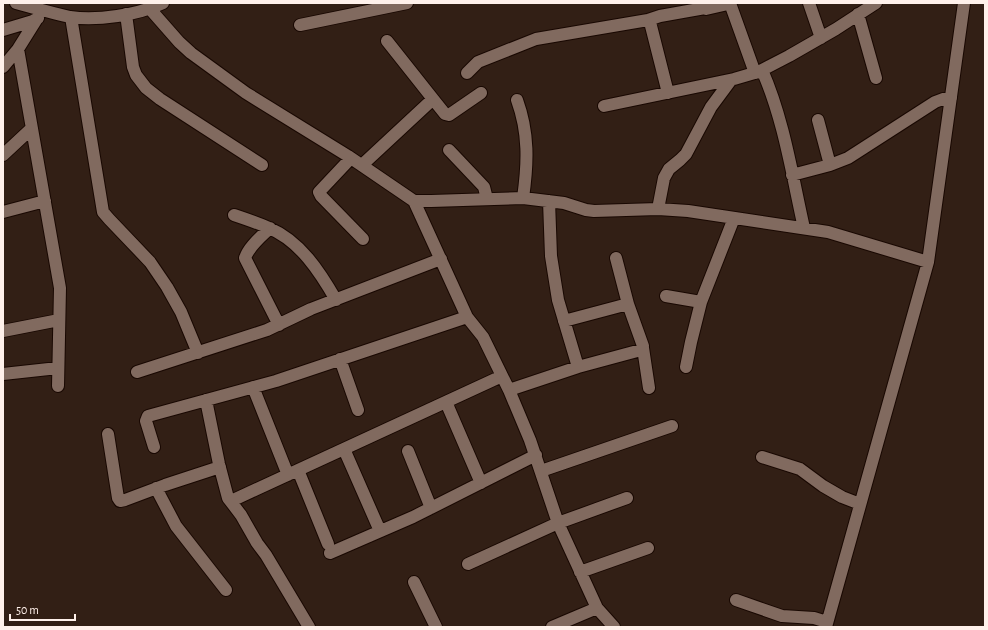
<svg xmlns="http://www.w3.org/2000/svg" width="988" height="630" font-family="'Alegreya Sans',sans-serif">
	<rect width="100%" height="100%" fill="#321f15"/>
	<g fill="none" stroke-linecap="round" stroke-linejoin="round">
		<g stroke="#190802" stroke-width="14">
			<path id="minor" d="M16 3C34 8 52 13 70 17 97 21 138 15 163 3
				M703 3 704 7 706 9 728 4 731 6 755 73
				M809 3 821 38
				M150 9 179 42 191 53 246 93 348 156 414 201 467 317 483 337 509 390 530 440 558 523 597 608 614 627
				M126 14 133 67 136 75 146 88 160 99 262 165
				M858 14 876 78
				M71 17 103 212 109 219 150 262 167 287 181 312 198 353
				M648 20 660 16 705 8
				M300 25 407 3
				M3 30 33 21 38 18
				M387 41 433 99
				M18 49 60 288 58 386
				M3 67 18 49 38 17
				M762 70C784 120 792 175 804 228
				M467 73 478 62 536 39 648 20 650 22 668 93
				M517 100C529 133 528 163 523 198
				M604 106 734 79 758 72 789 56 836 29 876 3
				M818 120 830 165
				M449 150 484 187 487 199
				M3 155 32 128
				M351 158 319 192 321 196 363 239
				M362 165 433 99 445 114 449 115 481 93
				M792 175 830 165 848 158 935 102 943 99 951 98
				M414 201H431L523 198 564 203 586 210 594 211 658 209 688 211 828 232 928 262
				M549 201 551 256 558 300 578 367
				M658 209 664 178 669 169 680 160 686 154 711 107 731 80
				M3 212 45 201
				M234 215C246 219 258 223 269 228 300 241 320 272 336 300
				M270 228C261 237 249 246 245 258L279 325
				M666 296 701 302
				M564 321 628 304
				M3 331 59 320
				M643 348 649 388
				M340 359 358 410
				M686 367 691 342 701 302 734 218
				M137 372 267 330 311 309 441 259
				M3 374 58 368
				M253 387 288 475
				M509 390 578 367 641 350 643 346 628 304 616 258
				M206 400 219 464 228 498 241 515 257 543 266 555 309 627
				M446 402 481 483
				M108 434 118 498 120 501 125 500 165 485 220 467
				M154 447 146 421 148 416 276 381 467 317
				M344 449 380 531
				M408 451 431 508
				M762 457 800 469 823 486 842 497 860 504
				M298 470 328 544
				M541 471 672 426
				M156 488 176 526 226 590
				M231 501 502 376
				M330 553 413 517 536 455
				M468 564 558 523 627 498
				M580 572 648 548
				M414 582 436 627
				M736 600 782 616 814 618 827 622
				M552 627 597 608
				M826 627 928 262 964 3"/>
		</g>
		<use href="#minor" stroke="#816a5f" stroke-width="12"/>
	</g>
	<rect width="988" height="630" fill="none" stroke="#fff1eb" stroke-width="8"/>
	<path d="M10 614v6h65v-6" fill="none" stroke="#fff1eb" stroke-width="2"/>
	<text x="16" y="614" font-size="12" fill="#fff1eb" stroke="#321f15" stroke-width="3" paint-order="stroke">50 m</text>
</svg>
